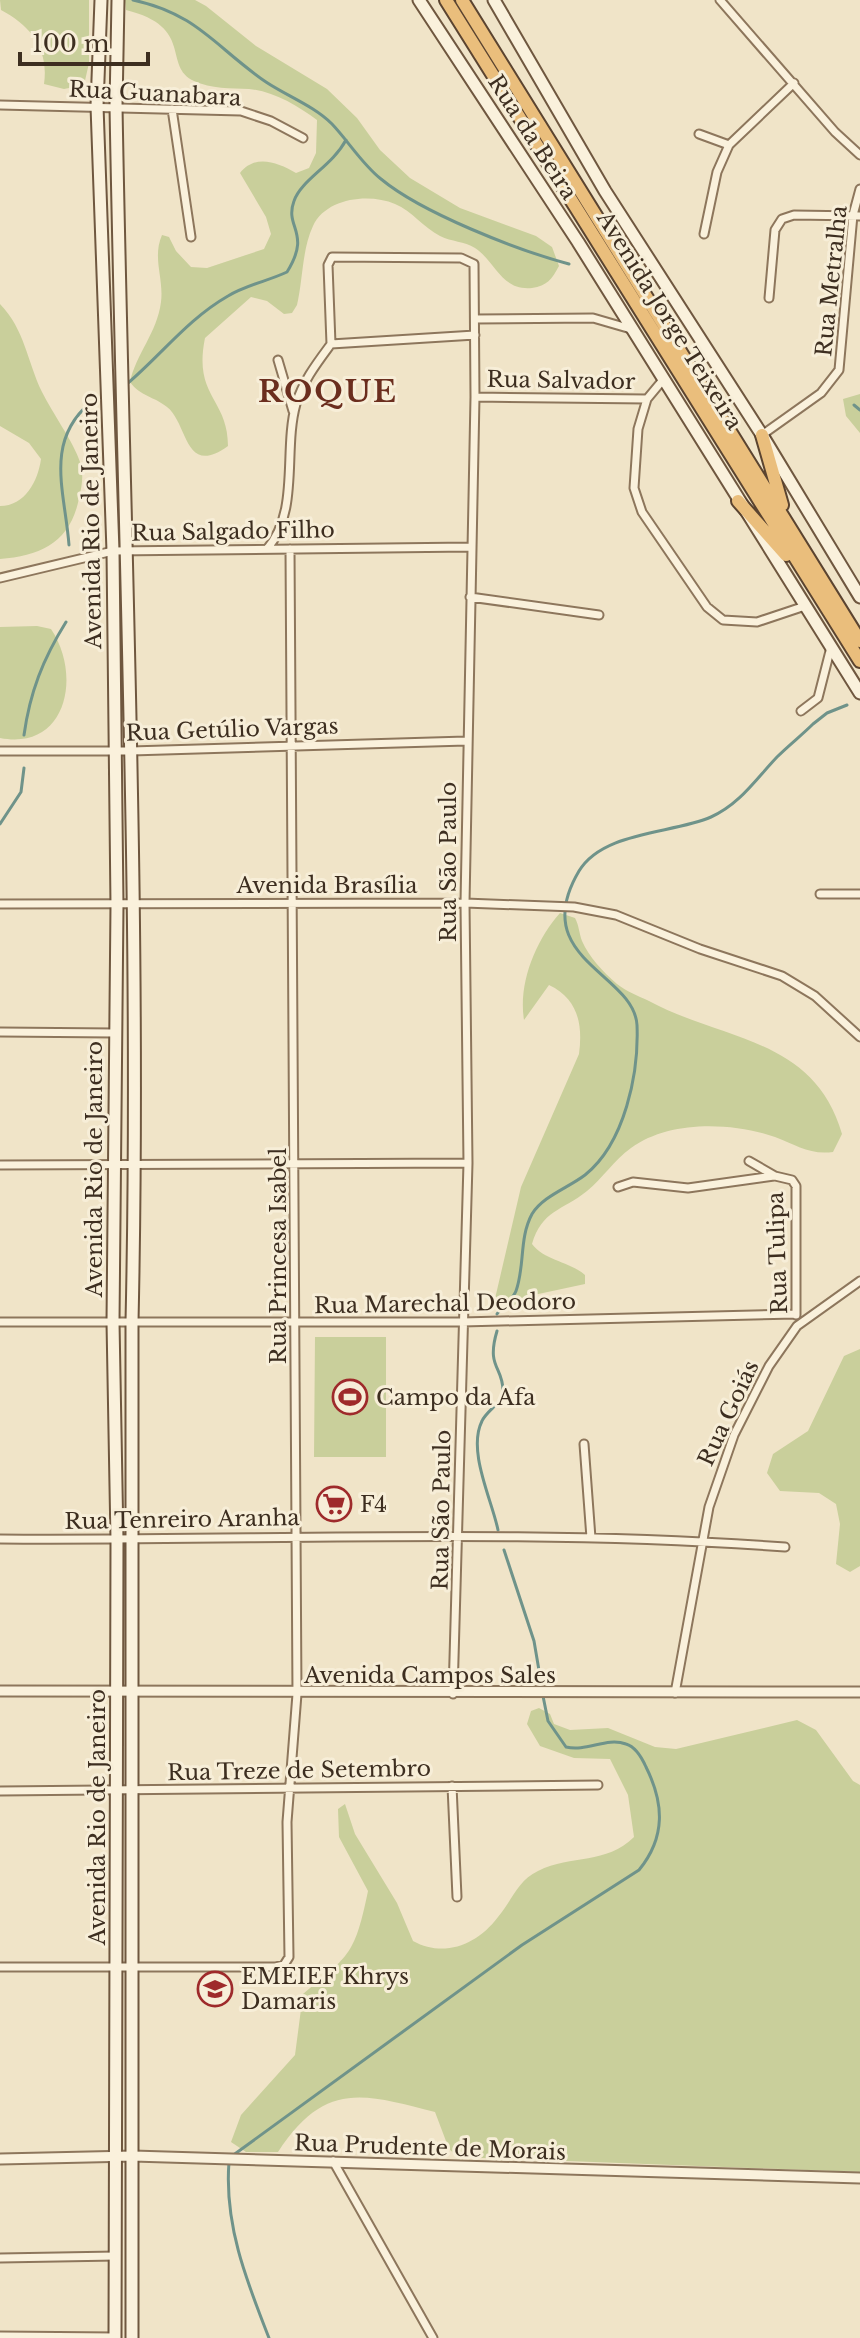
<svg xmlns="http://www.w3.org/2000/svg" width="860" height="2338" font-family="'Libre Baskerville',serif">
	<rect width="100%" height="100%" fill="#f0e4c8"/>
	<path fill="#c9cf9b" d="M0 0H89V63L84 85 64 89 44 84C49 49 31 26 1 10Z
		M125 0H195L206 6 256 46 327 89 357 118 380 150 410 178 460 208 536 236 552 247 559 266C552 279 547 286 532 288 501 291 496 262 475 248 464 241 452 242 440 236 424 228 412 211 395 204 369 193 326 198 313 226 302 249 303 280 297 305L292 313 284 314 267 301 251 297 205 338C193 397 228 398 228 446 184 478 188 423 167 407 155 397 140 396 130 382 136 354 157 333 161 302 164 278 152 258 162 235L169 237 176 251 191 267 207 268 264 249 271 234 266 217 240 173C255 154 277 162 296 173L309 168 316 153 317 120C298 106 273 91 249 89 231 88 211 89 194 81 162 66 195 27 126 10Z
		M0 304C25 330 27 361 42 392 52 412 74 443 80 462 84 476 82 485 79 498 71 541 42 556 0 559V506C25 506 38 481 41 459L29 443 0 426Z
		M860 394V433L846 416 843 399Z
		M37 626 51 629C82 675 67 751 0 738V627Z
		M560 913 575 918C579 925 579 933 582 941 589 957 603 972 617 984 626 991 638 996 649 1001 723 1041 814 1037 842 1134L833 1152C809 1155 797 1145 775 1137 732 1122 669 1120 631 1148 614 1160 603 1178 587 1191 562 1211 542 1210 532 1244 545 1261 569 1261 585 1275V1284L529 1296 503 1312 494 1303 521 1187 579 1054C583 1024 578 999 549 985L524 1020C518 983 536 940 560 913Z
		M315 1337H386V1457H314Z
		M860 1349V1566L850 1572 836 1564 840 1524 836 1504 819 1493 780 1491 767 1473 773 1454 808 1431 844 1356Z
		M539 1708 550 1714 554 1724 570 1730 608 1728 655 1747 676 1749 797 1720 816 1730 853 1781 860 1785V2172L458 2157 449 2149 435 2112C364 2094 325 2080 278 2152H246L231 2142 241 2115 295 2055 303 1994C351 1955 355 1953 368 1891L339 1837 338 1809 345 1804 355 1834 397 1903 413 1941C444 1958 477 1945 498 1917 512 1901 517 1881 538 1871 572 1854 606 1865 634 1837L628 1795 610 1759 574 1758 540 1746 527 1724 531 1711Z"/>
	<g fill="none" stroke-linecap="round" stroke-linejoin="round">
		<path stroke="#6f938a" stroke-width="3" d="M133 0C198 14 215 47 266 82 287 96 314 106 332 124 349 142 362 164 381 179 422 213 517 250 569 264
			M128 383C162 354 188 319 228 296 246 285 268 281 287 272 312 232 284 228 294 201 301 180 332 166 346 140
			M854 405 860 410
			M69 545C65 492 44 442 90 403
			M24 735C30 692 43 659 66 622
			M0 824 21 792 24 768
			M497 1314C502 1307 513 1299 516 1291 525 1266 519 1238 532 1214 543 1196 568 1188 585 1175 625 1143 639 1073 637 1025 634 973 527 959 579 871 603 831 672 834 711 817 740 804 756 779 777 757 789 745 802 735 813 724L827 713 847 705
			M497 1331C486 1368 503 1366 503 1391 503 1403 487 1410 482 1421 467 1451 492 1500 498 1530
			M504 1550 534 1641 542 1688
			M232 2156 522 1945 639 1870C666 1837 664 1803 646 1767 642 1758 636 1747 626 1744 606 1737 587 1752 566 1747L548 1721 543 1696
			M229 2162C224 2225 247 2282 269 2338"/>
		<g stroke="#8d765c" stroke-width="11">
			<path id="minor" d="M720 0 835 132 860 155
				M0 105 241 111 271 121 303 138
				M172 109 191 237
				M699 134 729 145
				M704 234 717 172 729 145 794 83
				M769 298 775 230 782 219 794 215 860 216
				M475 319 593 318 631 329
				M331 344 328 265 332 257 461 258 474 264 475 397 465 903 468 1163 453 1694
				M331 344 475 335
				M278 360 293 411
				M662 381 647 399 638 429 634 488 642 512 707 607 723 620 757 622 805 606
				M475 397 647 399
				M762 435 821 393 839 370 853 215 860 189
				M267 549C300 511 283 450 296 404 303 381 317 363 331 344
				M0 578 113 551 470 547
				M470 597 599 615
				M801 711 818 698 831 647
				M0 751H131L466 741
				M820 894H860
				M0 904 465 903 574 907 616 915 700 949 782 976 815 996 860 1037
				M0 1032 115 1033
				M749 1161 775 1176 792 1180 796 1186V1315
				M0 1165 468 1163
				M618 1187 633 1182 688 1188 774 1176
				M0 1322H462L795 1314
				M584 1444 591 1538
				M0 1539C262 1541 523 1528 785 1547
				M675 1693 709 1507 734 1435 769 1366 797 1326 860 1281
				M452 1786 457 1897
				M0 1791 598 1785
				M0 1967H275L284 1965 289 1957 287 1822 297 1694 290 549
				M333 2161 433 2338
				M0 2258 116 2256
				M0 2336 115 2337"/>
		</g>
		<g stroke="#8d765c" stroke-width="13">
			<path id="tertiary" d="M0 1691 860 1692
				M0 2159 133 2156 860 2178"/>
		</g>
		<g stroke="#6f573f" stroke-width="15">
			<path id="secondary" d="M101 0 97 106 113 551 117 905 113 1322 117 1540 115 2338
				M118 0 116 106C123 512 141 917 132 1322V2338
				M419 0 578 242 860 693
				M494 0 605 191 762 435 860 597"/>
		</g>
		<g stroke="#5b4430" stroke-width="16">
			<path id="trunk" d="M446 0 860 661
				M462 0 860 641
				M762 435 782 505
				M738 501 786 555"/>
		</g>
		<use href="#minor" stroke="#faf1dc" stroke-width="7"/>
		<use href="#tertiary" stroke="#faf1dc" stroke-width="9"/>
		<use href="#secondary" stroke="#faf1dc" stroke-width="11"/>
		<use href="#trunk" stroke="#eabe7c" stroke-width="12"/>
	</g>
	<defs>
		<g id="stadium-ring" transform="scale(1.8)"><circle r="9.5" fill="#f7eed8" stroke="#9e2a2b" stroke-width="1.5"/><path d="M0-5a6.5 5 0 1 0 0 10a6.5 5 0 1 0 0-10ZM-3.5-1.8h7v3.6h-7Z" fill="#9e2a2b"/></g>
		<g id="supermarket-ring" transform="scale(1.8)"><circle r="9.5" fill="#f7eed8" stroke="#9e2a2b" stroke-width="1.5"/><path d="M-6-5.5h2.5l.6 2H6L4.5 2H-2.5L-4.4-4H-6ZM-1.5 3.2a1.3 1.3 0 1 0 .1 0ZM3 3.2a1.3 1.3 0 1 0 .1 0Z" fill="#9e2a2b"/></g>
		<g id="school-ring" transform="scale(1.8)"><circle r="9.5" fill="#f7eed8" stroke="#9e2a2b" stroke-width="1.5"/><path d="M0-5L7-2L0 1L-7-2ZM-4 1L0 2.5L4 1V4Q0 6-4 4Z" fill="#9e2a2b"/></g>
	</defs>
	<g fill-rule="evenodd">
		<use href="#stadium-ring" x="350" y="1397"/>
		<use href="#supermarket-ring" x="334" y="1504"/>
		<use href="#school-ring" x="215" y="1989"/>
	</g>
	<g text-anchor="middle" stroke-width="6" stroke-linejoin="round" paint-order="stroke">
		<g font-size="22" fill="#3d2e20" stroke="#f7eed8">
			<text transform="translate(155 93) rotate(3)" y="8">Rua Guanabara</text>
			<text transform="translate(533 137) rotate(57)" y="8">Rua da Beira</text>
			<text transform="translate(831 281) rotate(-84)" y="8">Rua Metralha</text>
			<text transform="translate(670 320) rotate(58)" y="8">Avenida Jorge Teixeira</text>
			<text transform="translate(561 380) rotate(1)" y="8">Rua Salvador</text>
			<text transform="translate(91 521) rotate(-91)" y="8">Avenida Rio de Janeiro</text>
			<text transform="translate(233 531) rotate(-1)" y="8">Rua Salgado Filho</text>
			<text transform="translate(232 729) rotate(-2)" y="8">Rua Getúlio Vargas</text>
			<text transform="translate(448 862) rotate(-90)" y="8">Rua São Paulo</text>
			<text x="327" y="893">Avenida Brasília</text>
			<text transform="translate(94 1169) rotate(-90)" y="8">Avenida Rio de Janeiro</text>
			<text transform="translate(777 1253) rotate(-92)" y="8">Rua Tulipa</text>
			<text transform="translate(278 1256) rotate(-90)" y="8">Rua Princesa Isabel</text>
			<text transform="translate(445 1303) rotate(-1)" y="8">Rua Marechal Deodoro</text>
			<text transform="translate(728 1413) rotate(-65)" y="8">Rua Goiás</text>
			<text transform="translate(441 1510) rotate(-89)" y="8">Rua São Paulo</text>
			<text transform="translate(182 1519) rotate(-1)" y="8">Rua Tenreiro Aranha</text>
			<text x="430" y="1683">Avenida Campos Sales</text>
			<text transform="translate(299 1770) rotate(-1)" y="8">Rua Treze de Setembro</text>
			<text transform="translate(97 1817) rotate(-90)" y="8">Avenida Rio de Janeiro</text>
			<text transform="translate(430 2147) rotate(2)" y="8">Rua Prudente de Morais</text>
		</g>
		<g font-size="22" fill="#3d2e20" stroke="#f7eed8" text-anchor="start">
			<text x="376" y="1405">Campo da Afa</text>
			<text x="360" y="1512">F4</text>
			<text x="241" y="1984">EMEIEF Khrys<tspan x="241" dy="25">Damaris</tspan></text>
		</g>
		<g font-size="30" font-weight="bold" letter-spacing="2" fill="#6b2e1e" stroke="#f7eed8">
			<text x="328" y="402">ROQUE</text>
		</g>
	</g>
	<path d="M20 52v12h128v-12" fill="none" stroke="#3d2e20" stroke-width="4"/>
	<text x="32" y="52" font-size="24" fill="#3d2e20" stroke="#f7eed8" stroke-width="6" paint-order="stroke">100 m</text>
</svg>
